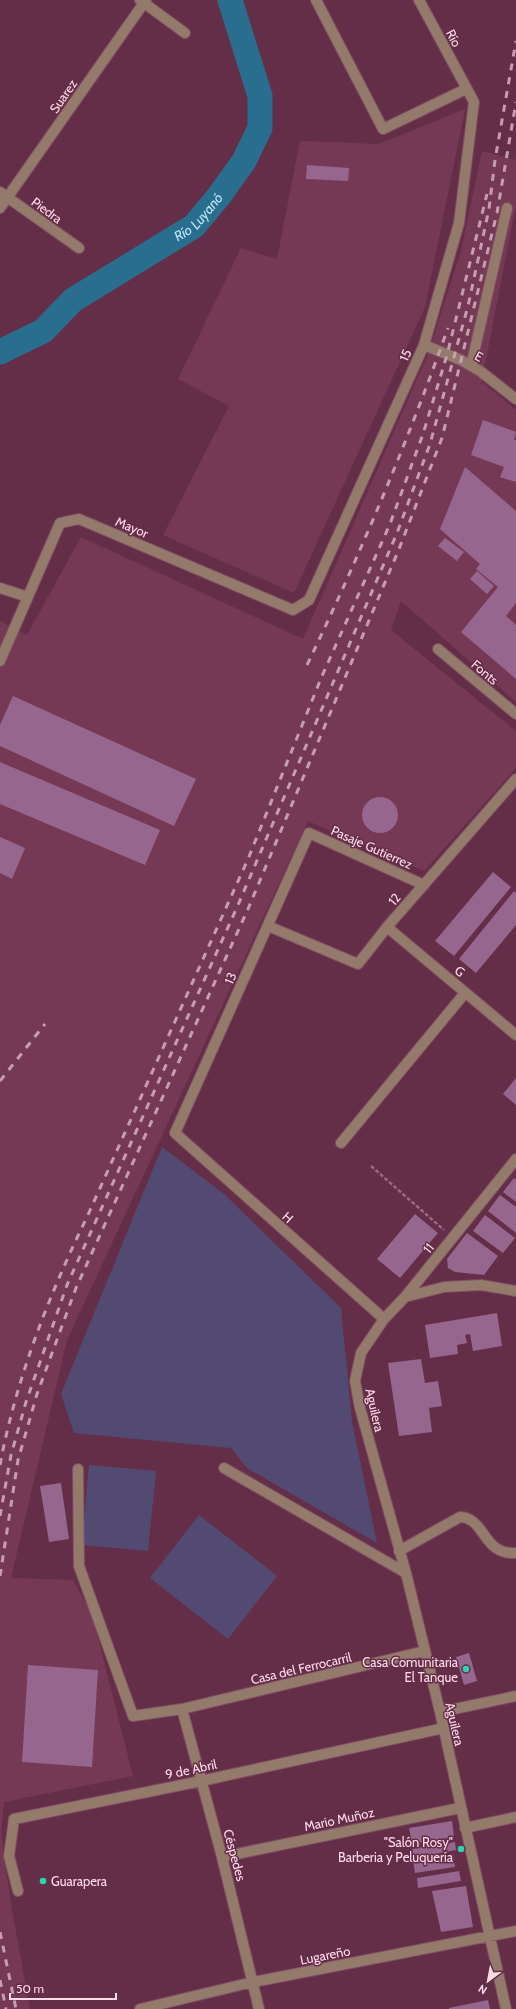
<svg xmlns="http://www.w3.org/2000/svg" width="516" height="2009" font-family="Cabin,sans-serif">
	<rect width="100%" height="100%" fill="#652e48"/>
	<path fill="#763955" d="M465 109 425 307 294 593 163 535 229 406 178 379 241 248 277 259 300 141 379 144Z
		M482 151 516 160V205L481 385 483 383 516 410V702L401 601 391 630 516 731V768L424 871 308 821 67 1340 11 1578 73 1580 92 1614 133 1776 4 1802 1 1834 12 1910 30 2009H0V621L27 635 81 537 303 639 428 354 461 251Z"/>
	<path fill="#534a74" d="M162 1147 224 1194 341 1308 352 1422 377 1543 247 1468 231 1448 74 1433 61 1394Z
		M89 1465 156 1471 148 1551 82 1545Z
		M199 1515 277 1576 228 1639 150 1578Z"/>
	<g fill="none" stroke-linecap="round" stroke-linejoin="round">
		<path stroke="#296e8e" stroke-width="25" id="s1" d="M0 352 43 331 73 300 194 226 219 196 244 161 260 128V96L230 0"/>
	</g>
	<path fill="#96668f" d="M307 165 349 168 348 181 306 179Z
		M483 420 516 432 514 440H516V482L500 477 504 467 471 455Z
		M465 467 516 511V603L506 616 516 625V679L461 632 498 587 476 569 480 564 440 529Z
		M445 538 464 552 457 561 438 546Z
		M477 571 494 586 487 594 470 579Z
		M13 696 196 779 174 826 0 746V725Z
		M0 762 160 830 145 865 0 804Z
		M362 815a18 18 0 1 1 36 0a18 18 0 1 1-36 0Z
		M0 837 25 848 12 879 0 873Z
		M493 872 511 887 454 956 435 941Z
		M514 891 516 893V925L476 973 459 959Z
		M516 1078V1105L503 1094Z
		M514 1178 516 1180V1202L503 1192Z
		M500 1195 516 1207V1233L488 1211Z
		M415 1214 438 1233 400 1278 377 1259Z
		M485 1215 515 1238 503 1253 473 1231Z
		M467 1233 498 1256 484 1275 455 1272 448 1268 447 1259Z
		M497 1313 502 1346 473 1351 470 1334 465 1335 467 1343 457 1345 458 1354 430 1358 425 1325Z
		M421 1359 425 1383 438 1381 442 1406 429 1408 432 1432 399 1436 388 1363Z
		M61 1483 69 1539 49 1542 40 1486Z
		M469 1653 477 1681 464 1685 456 1657Z
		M28 1665 98 1670 92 1767 22 1762Z
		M452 1821 454 1837 412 1844 409 1828Z
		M455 1842 456 1850 414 1858 412 1849Z
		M453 1854 455 1867 415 1873 413 1860Z
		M459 1871 461 1881 418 1888 417 1878Z
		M466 1886 473 1927 441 1932 432 1891Z
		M488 2000 490 2009H449V2008Z"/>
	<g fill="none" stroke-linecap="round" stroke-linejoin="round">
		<g stroke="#814d65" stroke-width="12">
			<path id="minor" d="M140 0 185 33
				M316 0 383 129 466 89
				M0 192 79 248
				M0 208 146 0
				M424 345 461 360 480 371 516 399
				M471 366 507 208
				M0 588 28 597
				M438 649 516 714
				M0 661 60 523 79 519 293 610 309 600 424 345 459 223 474 102 419 0
				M268 926 358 964 387 927 516 779
				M387 927 516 1035
				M341 1143 465 993
				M405 1297 444 1287 481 1285 516 1291
				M384 1319 175 1133 309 833 424 885
				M224 1468 406 1573
				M78 1469 79 1566 133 1716 182 1709 425 1651
				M399 1551 460 1517C486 1518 482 1555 516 1553
				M182 1709 222 1857 259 2009
				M440 1712 516 1696
				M465 1828 516 1817
				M222 1857 460 1808
				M18 1891 9 1856 14 1819 201 1781 444 1728
				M140 2009 253 1982 516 1931
				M506 2009 440 1712 406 1573 360 1408 355 1381 361 1353 384 1319 405 1297 516 1159"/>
		</g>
		<path stroke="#9a6a80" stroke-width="2.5" stroke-dasharray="4 2" stroke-linecap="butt" d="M371 1166 444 1230"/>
		<use href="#minor" stroke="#937a6b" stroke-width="10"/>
		<path stroke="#c79db0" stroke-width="3" stroke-dasharray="7 7" stroke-linecap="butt" d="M307 665C360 555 407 443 448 328
			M0 1081 45 1024
			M0 1465C16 1379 49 1295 87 1217L248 859 322 676 390 524 423 434 447 355 487 194
			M0 1516 11 1455 26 1402 67 1285 238 905 397 533 430 444 468 306 489 209 495 160 516 41
			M0 1576 18 1460 37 1394 76 1288 248 909 399 549 442 438 497 213 516 102
			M0 1932 16 2009
			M0 1980 6 2009"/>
	</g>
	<g fill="#27d5ad" stroke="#652e48" stroke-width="1.5">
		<circle cx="466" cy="1669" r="4"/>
		<circle cx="461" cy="1849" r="4"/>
		<circle cx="43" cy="1881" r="4"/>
	</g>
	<g text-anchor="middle" stroke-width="3" stroke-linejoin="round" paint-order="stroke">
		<g font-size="13" fill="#fedbe9" stroke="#652e48">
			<text transform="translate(454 38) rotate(62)" y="5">Río</text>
			<text transform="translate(63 96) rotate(-55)" y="5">Suarez</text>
			<text transform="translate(47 210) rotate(36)" y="5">Piedra</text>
			<text transform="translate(405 355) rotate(-66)" y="5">15</text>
			<text transform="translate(479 356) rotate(29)" y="5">E</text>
			<text transform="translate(132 527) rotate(23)" y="5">Mayor</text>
			<text transform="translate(485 672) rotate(40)" y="5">Fonts</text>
			<text transform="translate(372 847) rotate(24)" y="5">Pasaje Gutierrez</text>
			<text transform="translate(394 899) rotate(-49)" y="5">12</text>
			<text transform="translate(460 971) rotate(40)" y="5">G</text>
			<text transform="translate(230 978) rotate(-66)" y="5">13</text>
			<text transform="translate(288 1217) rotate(42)" y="5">H</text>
			<text transform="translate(428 1248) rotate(-51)" y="5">11</text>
			<text transform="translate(375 1410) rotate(77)" y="5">Aguilera</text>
			<text transform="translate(301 1668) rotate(-13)" y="5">Casa del Ferrocarril</text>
			<text transform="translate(455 1724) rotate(77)" y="5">Aguilera</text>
			<text transform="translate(191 1769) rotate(-12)" y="5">9 de Abril</text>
			<text transform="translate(339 1819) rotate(-12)" y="5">Mario Muñoz</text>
			<text transform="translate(235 1855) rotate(75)" y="5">Céspedes</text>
			<text transform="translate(325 1955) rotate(-11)" y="5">Lugareño</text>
		</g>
		<g font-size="13" fill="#fedbe9" stroke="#652e48" text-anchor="end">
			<text x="458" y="1667">Casa Comunitaria<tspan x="458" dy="15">El Tanque</tspan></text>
			<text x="453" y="1847">"Salón Rosy"<tspan x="453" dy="15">Barberia y Peluquería</tspan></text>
			<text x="51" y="1886" text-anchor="start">Guarapera</text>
		</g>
		<g font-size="14" font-style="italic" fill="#c0e4f7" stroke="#652e48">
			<text dy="5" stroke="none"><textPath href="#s1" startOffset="242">Río Luyanó</textPath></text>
		</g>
	</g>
	<g transform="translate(488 1981) rotate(212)" stroke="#652e48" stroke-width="3" paint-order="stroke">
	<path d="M0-3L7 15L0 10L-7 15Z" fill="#fedbe9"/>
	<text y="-6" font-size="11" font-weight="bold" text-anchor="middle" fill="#fedbe9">N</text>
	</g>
	<path d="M10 1993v6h106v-6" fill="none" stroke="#fedbe9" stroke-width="2"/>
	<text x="16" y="1993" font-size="12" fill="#fedbe9" stroke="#652e48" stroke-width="3" paint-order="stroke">50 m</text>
</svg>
